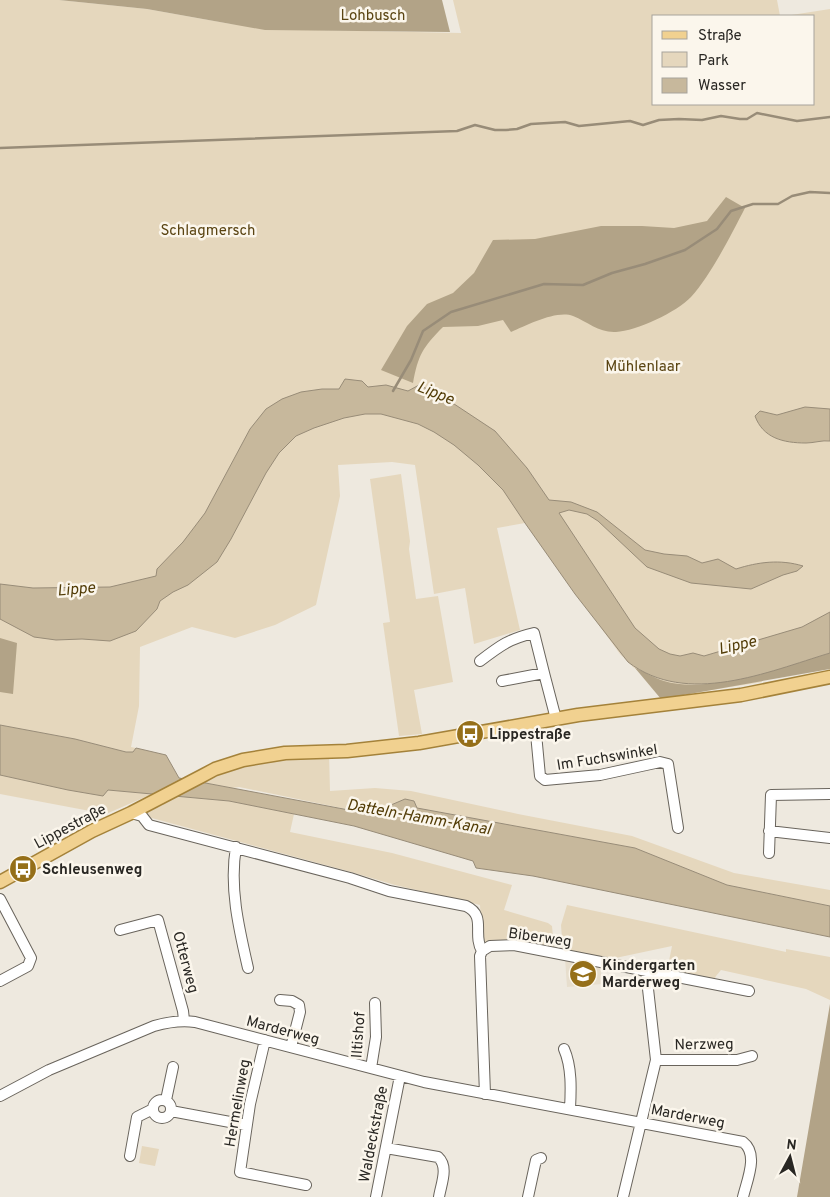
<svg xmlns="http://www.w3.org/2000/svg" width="830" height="1197" font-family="Overpass,sans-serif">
	<rect width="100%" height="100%" fill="#eee9df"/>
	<path fill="#e7decd" d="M565 958 600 964 602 984 567 987Z"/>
	<path fill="#e5d7bd" d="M0 0H59L147 9 231 24 317 30 461 33 453 0H777L780 16H654V104H814V16H785L830 9V654L760 677 762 682 699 692H671L661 687 633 667 620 654 525 523 497 528 520 630 474 644 465 588 434 594 415 465 392 462 338 465 340 496 316 605 275 625 235 638 192 627 140 647 139 706 131 747 136 748 133 752H126L75 739 0 725Z
		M401 474 410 541 409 549 416 599 438 596 453 682 414 690 422 734 399 736 383 623 390 622 370 479Z
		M329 752 330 791 375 788 411 791 518 814 632 836 734 873 830 890V906L727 885 635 848 417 808 414 801 405 799 370 814 239 787 232 788 196 781 248 761Z
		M0 775 68 790 103 795 108 790 152 794 106 814 0 794Z
		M168 795 229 801 294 814 290 832 392 853 512 885 504 910 548 923 552 926 554 947 553 950 514 943H482L480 905 395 885 351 872 148 817 146 813 163 805Z
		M567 905 786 952V949L830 957V1000L806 989 721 970 716 976 714 980 667 971 672 946 606 960 563 952 561 925Z
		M142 1146 159 1149 155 1166 139 1163Z"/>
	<path fill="#b2a387" d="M59 0H442L450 32 265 30 147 9Z
		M726 197 745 208C731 235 711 275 691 297 677 312 636 331 616 332 599 333 588 322 573 316 556 310 528 325 511 332L503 320 478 326 443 327C423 347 418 355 413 383L381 370 407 326 427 304 453 293 474 273 493 240 535 239 601 226H642L674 228 707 221Z
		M0 638 17 643 13 694 0 692Z
		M830 653V669L661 699 635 668C645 672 654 678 664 681 708 695 786 666 830 653Z
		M830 1004V1197H797Z"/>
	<path fill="#c7b89c" stroke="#988c78" d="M345 379 362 381 368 387 386 385 408 391 419 385 442 396 495 431 527 468 549 500 571 502 597 512 645 550 664 554 687 556 702 563 718 559 736 569C758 562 780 559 803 566L797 571 783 575 751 589 691 583 647 567 598 521 587 514 569 510 559 513 635 628 659 649 670 654 680 656 693 653 704 656 802 627 830 612V653C767 672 687 707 628 662L575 594 525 523 503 490 478 465 454 445 434 432 418 424 381 414H365L344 418 314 428 296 436 279 453 266 473 231 539 217 562 188 585 173 592 160 601 157 609 136 631 110 641 82 639 56 640 34 637 0 619V584L33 588 110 587 156 576 157 569 183 542 205 513 250 429 266 409 282 399 301 392 322 389H339Z
		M805 407 830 409V441C822 440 814 443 806 443 783 443 763 438 755 416L760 411 777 415Z
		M0 725 75 739 126 752H133L136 748 166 755 179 778 370 814 405 799 414 801 417 808 635 848 727 885 830 906V937L533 876 476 868 473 861 354 826 229 801 108 790 103 796 68 790 0 775Z"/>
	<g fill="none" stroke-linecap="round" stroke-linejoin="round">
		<path stroke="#988c78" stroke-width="2.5" d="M0 148 457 131 475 125 495 130H506L517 129 531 124 565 122 579 126 630 121 643 125 659 120 679 119 702 120 721 116 740 119H747L757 113 797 121 830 117
			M393 391 411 360 423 331 451 312 544 284 583 285 612 273 645 264 685 250 717 229 731 211 753 204H778L792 196 810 192 830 193"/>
		<g stroke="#69645c" stroke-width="12">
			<path id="minor" d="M480 661C501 645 509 639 534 633L544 673
				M502 681 544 673 556 719
				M535 723 540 776 545 780 600 775 660 762 668 764 678 828
				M131 813 142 816 149 825 350 878 389 891 466 906C487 916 472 934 482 951
				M769 831 830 838
				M236 847C229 887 239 929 248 968
				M769 853 771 795 830 794
				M0 899 31 958 28 966 0 981
				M120 930 158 920 183 1011 184 1020
				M280 1000 292 1001 299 1005 300 1012 291 1047
				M265 1040 250 1104 240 1172 306 1185
				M564 1049C572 1067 571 1090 570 1109
				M656 1060H737L752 1056
				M371 1068 376 1037 375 1003
				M485 1094 480 956 482 951 490 946 514 945 749 991
				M0 1096 49 1070 154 1026C168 1022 181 1020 195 1022L424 1082 743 1142C759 1154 747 1180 743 1197
				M153 1109a9 9 0 1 1 18 0a9 9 0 1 1-18 0Z
				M166 1100 173 1067
				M171 1111 246 1125
				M386 1148 438 1157C449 1167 441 1184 439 1197
				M130 1156 137 1117 153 1109
				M376 1197 400 1076
				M528 1197 536 1160 541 1158
				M623 1197 656 1060 646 971"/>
		</g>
		<g stroke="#a4823a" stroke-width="15">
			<path id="major" d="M0 882 92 831 131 813 202 776 215 769 243 760 285 753 347 751 419 743 578 715 741 695 830 677"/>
		</g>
		<use href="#minor" stroke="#fff" stroke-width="10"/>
		<use href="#major" stroke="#f1d190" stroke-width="12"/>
	</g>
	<defs>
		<g id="bus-disc" transform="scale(1.4375)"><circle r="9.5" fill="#956f19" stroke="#fbf6ec"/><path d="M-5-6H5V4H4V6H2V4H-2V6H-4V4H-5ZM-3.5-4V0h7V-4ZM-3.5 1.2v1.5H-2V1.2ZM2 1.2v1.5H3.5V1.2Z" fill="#fff"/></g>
		<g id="school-disc" transform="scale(1.4375)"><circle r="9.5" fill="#956f19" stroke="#fbf6ec"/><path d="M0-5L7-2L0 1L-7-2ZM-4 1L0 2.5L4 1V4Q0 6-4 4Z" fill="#fff"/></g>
	</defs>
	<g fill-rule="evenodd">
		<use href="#bus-disc" x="470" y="734"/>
		<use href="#bus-disc" x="23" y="869"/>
		<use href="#school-disc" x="583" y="974"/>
	</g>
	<g text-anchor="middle" stroke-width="5" stroke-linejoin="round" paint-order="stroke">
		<g font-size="15" fill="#5a4412" stroke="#fbf6ec">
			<text x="373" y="20">Lohbusch</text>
			<text x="208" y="235">Schlagmersch</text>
			<text x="643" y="371">Mühlenlaar</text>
		</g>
		<g font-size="15" font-weight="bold" fill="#292723" stroke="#fbf6ec" text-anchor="start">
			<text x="489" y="739">Lippestraße</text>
			<text x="42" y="874">Schleusenweg</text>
			<text x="602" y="970">Kindergarten<tspan x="602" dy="17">Marderweg</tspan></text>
		</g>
		<g font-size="15" fill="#292723" stroke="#fbf6ec">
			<text transform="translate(607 757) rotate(-9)" y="5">Im Fuchswinkel</text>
			<text transform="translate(70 826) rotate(-28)" y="5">Lippestraße</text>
			<text transform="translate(540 937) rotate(8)" y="5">Biberweg</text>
			<text transform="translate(186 962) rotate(75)" y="5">Otterweg</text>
			<text transform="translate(283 1030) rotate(15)" y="5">Marderweg</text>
			<text transform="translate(358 1035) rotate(-86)" y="5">Iltishof</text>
			<text transform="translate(704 1044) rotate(-1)" y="5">Nerzweg</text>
			<text transform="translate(237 1103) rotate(-80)" y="5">Hermelinweg</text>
			<text transform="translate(688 1116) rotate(11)" y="5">Marderweg</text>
			<text transform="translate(373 1134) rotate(-79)" y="5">Waldeckstraße</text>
		</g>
		<g font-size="16" font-style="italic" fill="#523c07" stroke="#fbf6ec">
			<text transform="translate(436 392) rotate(22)" y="6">Lippe</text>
			<text transform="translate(76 588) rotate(-5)" y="6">Lippe</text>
			<text transform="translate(737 644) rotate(-13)" y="6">Lippe</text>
			<text transform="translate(419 816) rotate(10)" y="6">Datteln-Hamm-Kanal</text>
		</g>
	</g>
	<rect x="652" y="15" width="162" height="90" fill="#fbf6ec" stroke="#a7a39c"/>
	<rect x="662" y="31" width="25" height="8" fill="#f1d190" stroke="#a7a39c"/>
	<text x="698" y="40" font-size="15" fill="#292723">Straße</text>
	<rect x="662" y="52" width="25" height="15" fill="#e5d7bd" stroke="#a7a39c"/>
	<text x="698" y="65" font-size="15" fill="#292723">Park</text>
	<rect x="662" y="78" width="25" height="15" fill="#c7b89c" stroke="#a7a39c"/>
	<text x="698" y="90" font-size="15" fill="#292723">Wasser</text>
	<g transform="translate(790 1157) rotate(7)" stroke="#fbf6ec" stroke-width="4" paint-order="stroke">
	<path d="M0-4L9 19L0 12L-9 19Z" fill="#292723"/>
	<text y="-8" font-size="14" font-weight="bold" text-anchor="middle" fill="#292723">N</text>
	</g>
</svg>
